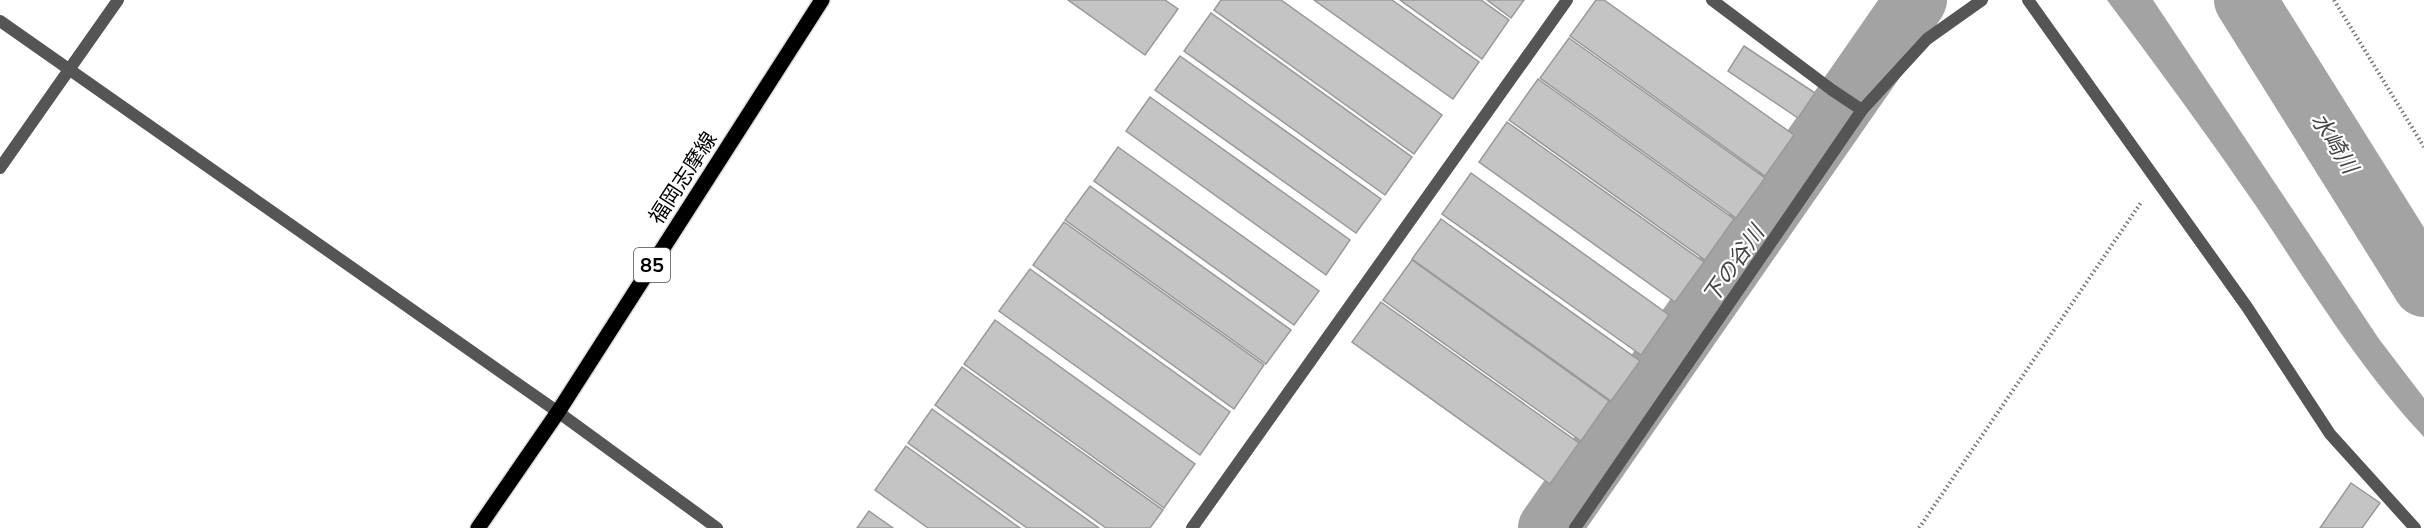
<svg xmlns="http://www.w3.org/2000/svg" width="2424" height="528" font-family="'Nunito Sans','Noto Sans JP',sans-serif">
	<rect width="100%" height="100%" fill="#fff"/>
	<path fill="#a3a3a3" d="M2107 0H2153L2379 339 2424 398V437C2359 368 2309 285 2256 206 2208 136 2158 68 2107 0Z"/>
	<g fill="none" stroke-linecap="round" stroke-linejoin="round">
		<path stroke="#a3a3a3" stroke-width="62" d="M2245 0 2424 286
			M1549 528 1916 0"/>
	</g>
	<path fill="#c4c4c4" stroke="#999" stroke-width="1.5" d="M1068 0H1165L1178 9 1145 55Z
		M1221 0H1281L1442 115 1414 154 1214 10Z
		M1314 0H1392L1479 62 1453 99Z
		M1400 0H1481L1509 20 1482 59Z
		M1487 0H1524L1511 18Z
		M1596 0H1604L1794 135 1765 176 1570 36Z
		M1211 13 1412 157 1385 195 1184 51Z
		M1569 38 1765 178 1736 218 1540 78Z
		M1744 46 1815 93 1798 118 1728 71Z
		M1180 56 1381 199 1356 233 1155 90Z
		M1538 79 1734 219 1705 260 1509 120Z
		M1150 97 1350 240 1326 275 1126 131Z
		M1507 122 1704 262 1675 302 1479 162Z
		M1118 147 1319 291 1294 325 1094 181Z
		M1471 173 1669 315 1641 355 1442 214Z
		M1090 186 1291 330 1266 364 1065 220Z
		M1441 219 1640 361 1611 401 1412 259Z
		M1064 222 1264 365 1234 409 1033 265Z
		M1412 260 1609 401 1581 441 1383 300Z
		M1030 269 1230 412 1200 455 999 311Z
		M1381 302 1579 443 1550 484 1352 342Z
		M995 320 1195 464 1164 508 964 364Z
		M962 367 1163 510 1150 528H1106L935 405Z
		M932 409 1099 528H1027L908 443Z
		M906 446 1020 528H928L875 490Z
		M2351 483 2380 503 2362 528H2320Z
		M869 511 893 528H857Z"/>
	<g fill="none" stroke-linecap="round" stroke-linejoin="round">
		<g stroke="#dbdbdb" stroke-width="18">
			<path id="primary" d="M478 528 558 412 822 0"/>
		</g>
		<path stroke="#777" stroke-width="4" stroke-dasharray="1.5 3" stroke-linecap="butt" d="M2334 0 2424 147
			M1919 528 2142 201"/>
		<path stroke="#555" stroke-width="12" d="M1712 0 1832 90 1862 110
			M2028 0 2247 307 2330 434 2415 528
			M0 21 558 412 717 528
			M0 168 118 0
			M1192 528 1567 0
			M1575 528 1862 110 1927 39 1982 0"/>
		<use href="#primary" stroke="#000" stroke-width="15"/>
	</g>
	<g text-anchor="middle" stroke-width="4.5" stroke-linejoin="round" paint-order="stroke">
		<rect fill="#fff" stroke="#4c4c4c" stroke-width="1.5" x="634" y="248" width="36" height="34" rx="4.5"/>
		<g font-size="20" font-weight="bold" fill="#000">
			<text x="652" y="272">85</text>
		</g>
		<g font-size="21" fill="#000" stroke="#fff">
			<text transform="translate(683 178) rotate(-57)" y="7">福岡志摩線</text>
		</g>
		<g font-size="22" font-style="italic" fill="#444" stroke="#fff">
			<text transform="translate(2335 143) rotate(58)" y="8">水崎川</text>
			<text transform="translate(1733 264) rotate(-55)" y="8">下の谷川</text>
		</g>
	</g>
</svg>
